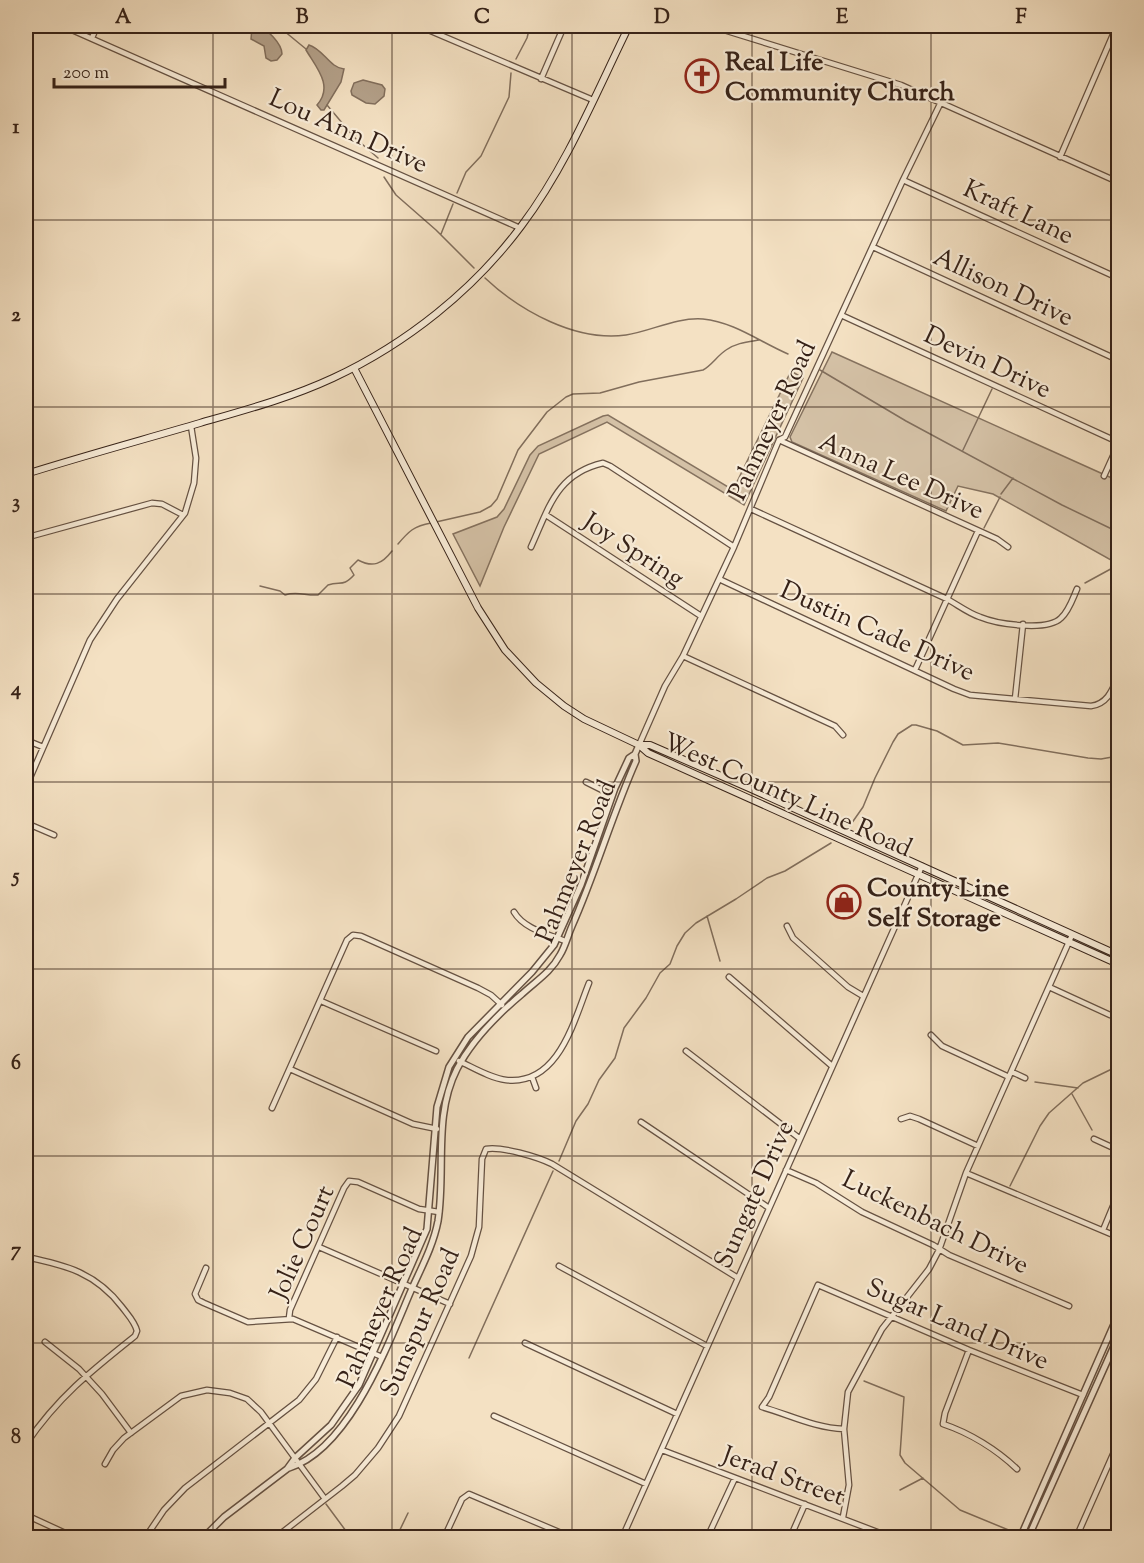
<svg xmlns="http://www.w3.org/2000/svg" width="1144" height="1563" font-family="'Sorts Mill Goudy',serif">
	<rect width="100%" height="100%" fill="#f4e1c3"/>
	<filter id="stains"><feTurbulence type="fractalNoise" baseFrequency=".00333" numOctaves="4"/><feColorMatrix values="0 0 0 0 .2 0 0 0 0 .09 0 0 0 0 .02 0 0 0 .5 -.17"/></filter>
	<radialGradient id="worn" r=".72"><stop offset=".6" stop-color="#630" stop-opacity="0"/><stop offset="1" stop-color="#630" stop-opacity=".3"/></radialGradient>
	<path fill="#d4c1a6" stroke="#85725f" stroke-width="1.5" d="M832 352 1114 479 1113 482 1118 485V564L993 494 958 486 946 511 792 442 790 437Z
		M791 371 803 378 744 505 607 422 539 454 504 527 480 586 453 534 497 517 504 509 530 455 538 446 603 416 608 415 733 490Z"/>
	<path fill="#b3a089" stroke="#816e5c" stroke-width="1.5" d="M257 26C267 28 282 44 282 54L277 60 271 61 266 58 264 46 251 39 252 28Z
		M309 45C323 49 330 68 344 69L341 82 324 110H321L317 105C334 86 316 67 306 50Z
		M363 80 382 85 385 89 384 96 375 104 366 103 352 95 351 91 354 83Z"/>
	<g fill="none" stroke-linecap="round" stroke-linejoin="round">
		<path stroke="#816e5c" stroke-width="1.5" d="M278 26 306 49
			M516 59 527 38 530 26
			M327 105 354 137 378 158
			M384 177 396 195 436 230 474 268
			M457 193 466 172 481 156 509 97 511 73
			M441 234 453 204
			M485 278C520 311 576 342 626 335 652 331 676 317 703 319 734 322 760 342 788 354
			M797 358 808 364
			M820 370 906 421 1062 505 1118 532
			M963 450 992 389
			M1001 494 1013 478
			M436 522 480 512 491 506 497 499 518 450 547 412 566 397 573 394 600 393 639 382 703 370C712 365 717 356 726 350 736 343 747 342 759 340
			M984 528 1000 497
			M398 544C409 531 414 526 431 523
			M1085 583 1118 565
			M260 586 280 591 285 595C297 591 306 596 318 595L328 585C341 581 343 587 354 575L350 568 358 560C373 568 382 564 392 551
			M849 827 863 807 875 778 893 742 898 734 912 725H916L937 731 963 745 998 743 1088 758 1101 759 1118 756
			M707 916 720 961
			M1114 1022 1118 1027
			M1035 1082 1078 1088
			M1072 1094 1092 1130
			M559 1161 576 1121 588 1104 599 1080 615 1058 624 1028 646 998 660 973 670 964 677 946 685 933 696 923 736 899 767 878 785 871 831 843
			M1010 1186 1040 1126 1049 1113 1083 1083 1118 1066
			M469 1358 553 1171
			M864 1381 904 1397 900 1455 905 1463 960 1510 1011 1531 1010 1538
			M900 1490 923 1478
			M326 1504 346 1531 348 1538
			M396 1538 408 1513"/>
		<g stroke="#665243" stroke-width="7">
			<path id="minor" d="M63 26 520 228
				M419 26 593 100
				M711 26 901 85 1118 182
				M1097 26 1118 32
				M92 38 97 26
				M541 79 564 26
				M1060 157 1115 30
				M903 180 1118 278
				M873 247 1118 360
				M841 315 1118 442
				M779 440 997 539 1008 547
				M1104 476 1118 445
				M751 509 947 599C958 605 968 613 980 617 997 624 1047 632 1061 618 1069 611 1073 598 1077 589
				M546 515 701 616
				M26 541 32 536 152 503 162 504 183 515
				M531 547C549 508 556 474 603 463L610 466 734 547
				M719 579 954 689 970 695 1091 706C1107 704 1112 691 1118 677
				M683 656 835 726 843 735
				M915 670 978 531
				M1015 699 1023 624
				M26 740 43 747
				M639 745 665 686 683 656 734 547 779 440 785 437 903 180 941 102
				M586 782 612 795
				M26 787 90 640 117 599 185 513 194 483 196 458 191 426
				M26 823 54 835
				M514 912C524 929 548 934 565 941
				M787 926 793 938 848 987 863 996
				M729 977 832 1066
				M1049 987 1110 1015
				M321 1001 436 1051
				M931 1035 942 1046 1009 1077
				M686 1051 799 1138
				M459 1061C474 1068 490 1078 506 1080 559 1086 574 1020 589 983
				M290 1069 413 1124 437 1129
				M1012 1072 1025 1078
				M532 1077 536 1088
				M272 1108 347 940 353 935 361 936 478 988 491 995 502 1005
				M901 1119 910 1116 919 1119 978 1146
				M641 1122 769 1208
				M1094 1139 1118 1150
				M786 1170 816 1183 862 1212 933 1245 949 1255 1069 1306
				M966 1173 1118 1237
				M1103 1230 1118 1194
				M319 1247 450 1304
				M26 1257C66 1265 96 1273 122 1307 128 1315 135 1322 137 1331L135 1336C91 1371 58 1397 26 1444
				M559 1266 707 1346
				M206 1268 195 1294 198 1300 204 1303 248 1322 293 1319 382 1357
				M289 1318 290 1310 344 1188 349 1181 358 1182 419 1209 439 1212
				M45 1342 79 1369 102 1394 131 1433
				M525 1343 677 1414
				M969 1350 945 1413 943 1424C970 1433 997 1450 1017 1469
				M494 1416 646 1484
				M844 1429C815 1428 790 1415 762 1407L769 1397 818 1285 969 1350 1083 1395
				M662 1450 893 1538
				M105 1464 113 1450 124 1438 181 1396 207 1390 230 1393 247 1399 261 1412 325 1499
				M26 1515 76 1538
				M843 1517 849 1485 844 1429 848 1392 882 1329 929 1269 939 1250 966 1173 1072 935
				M145 1538 164 1510 185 1488 299 1400 316 1379 337 1337
				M275 1538 342 1486 355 1475 378 1448 399 1416 471 1256 479 1227 482 1159 486 1149C501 1146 538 1157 552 1164L738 1278
				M444 1538 462 1499 469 1494 573 1538
				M622 1538 922 866
				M707 1538 735 1478
				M790 1538 805 1504
				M1076 1538 1118 1443"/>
		</g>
		<g stroke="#665243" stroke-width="8">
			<path id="tertiary" d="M289 1468C349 1449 387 1347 410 1293 420 1270 433 1247 438 1221 446 1171 433 1116 457 1069 472 1040 497 1015 522 994 536 981 551 972 560 955 565 947 568 935 572 926 596 872 612 815 636 761L635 754 639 745
				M203 1538 224 1517 287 1469 295 1458 331 1425 359 1385 427 1229 437 1107 449 1067 468 1037 532 972 554 945 581 885 615 788 629 758 635 754
				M1020 1538 1118 1315
				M1028 1538 1118 1337"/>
		</g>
		<g stroke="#362218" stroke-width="8">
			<path id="secondary" d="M354 368 478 608 505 650 536 683 564 706 584 719 639 745 648 753 1118 964
				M26 474C83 456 142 440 200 423 245 410 290 398 333 378 406 344 474 290 522 225 567 165 596 93 629 26
				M640 745H650L749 788 1118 955"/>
		</g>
		<use href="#minor" stroke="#f8ecd8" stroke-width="4.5"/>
		<use href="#tertiary" stroke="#f8ecd8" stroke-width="5"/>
		<use href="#secondary" stroke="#f8ecd8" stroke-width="6"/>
	</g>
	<path fill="none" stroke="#362218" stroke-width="1.5" stroke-opacity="0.55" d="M213 26V1538M392 26V1538M572 26V1538M752 26V1538M931 26V1538M26 220H1118M26 407H1118M26 594H1118M26 782H1118M26 969H1118M26 1156H1118M26 1343H1118"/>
	<defs>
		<g id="church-ring" transform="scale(1.725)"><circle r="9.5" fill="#f8ecd8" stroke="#8f2418" stroke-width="1.5"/><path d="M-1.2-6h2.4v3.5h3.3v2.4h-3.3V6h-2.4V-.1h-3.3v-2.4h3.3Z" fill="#8f2418"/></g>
		<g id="shop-ring" transform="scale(1.725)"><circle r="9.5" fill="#f8ecd8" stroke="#8f2418" stroke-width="1.5"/><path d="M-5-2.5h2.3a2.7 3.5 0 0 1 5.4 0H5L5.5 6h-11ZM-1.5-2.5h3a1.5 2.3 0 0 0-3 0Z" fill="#8f2418"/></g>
	</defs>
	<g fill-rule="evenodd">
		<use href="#church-ring" x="702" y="76"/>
		<use href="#shop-ring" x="844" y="902"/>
	</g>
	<g text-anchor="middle" stroke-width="4.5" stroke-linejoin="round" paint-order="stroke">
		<g font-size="26" font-weight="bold" fill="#362218" stroke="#f8ecd8" text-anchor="start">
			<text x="725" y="70">Real Life<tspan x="725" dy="30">Community Church</tspan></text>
			<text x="867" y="896">County Line<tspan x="867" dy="30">Self Storage</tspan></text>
		</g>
		<g font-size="26" fill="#362218" stroke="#f8ecd8">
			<text transform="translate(349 130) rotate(24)" y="9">Lou Ann Drive</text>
			<text transform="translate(1019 211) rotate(25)" y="9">Kraft Lane</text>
			<text transform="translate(1004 286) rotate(25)" y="9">Allison Drive</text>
			<text transform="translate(988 361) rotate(25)" y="9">Devin Drive</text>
			<text transform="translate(771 420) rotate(-65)" y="9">Pahmeyer Road</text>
			<text transform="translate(902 475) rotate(24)" y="9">Anna Lee Drive</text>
			<text transform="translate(634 549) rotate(33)" y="9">Joy Spring</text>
			<text transform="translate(878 630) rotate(24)" y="9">Dustin Cade Drive</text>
			<text transform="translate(788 794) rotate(24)" y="9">West County Line Road</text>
			<text transform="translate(575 861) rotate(-68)" y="9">Pahmeyer Road</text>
			<text transform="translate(753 1194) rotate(-66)" y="9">Sungate Drive</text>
			<text transform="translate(936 1221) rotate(26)" y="9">Luckenbach Drive</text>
			<text transform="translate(301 1242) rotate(-66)" y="9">Jolie Court</text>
			<text transform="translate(379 1307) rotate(-66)" y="9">Pahmeyer Road</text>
			<text transform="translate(419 1322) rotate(-66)" y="9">Sunspur Road</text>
			<text transform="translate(958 1323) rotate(23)" y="9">Sugar Land Drive</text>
			<text transform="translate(784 1475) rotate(20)" y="9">Jerad Street</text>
		</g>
	</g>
	<rect width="1144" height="1563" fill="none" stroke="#f4e1c3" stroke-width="66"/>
	<path d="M54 78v9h171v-9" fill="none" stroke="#362218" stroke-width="3"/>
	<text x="63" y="78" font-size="18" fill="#362218" stroke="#f8ecd8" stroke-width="4.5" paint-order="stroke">200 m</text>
	<rect x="33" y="33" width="1078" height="1497" fill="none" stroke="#362218" stroke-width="2"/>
	<g font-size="20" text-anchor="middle" font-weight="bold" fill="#362218">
		<text x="123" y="23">A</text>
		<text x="302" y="23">B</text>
		<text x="482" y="23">C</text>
		<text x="662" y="23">D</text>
		<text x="842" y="23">E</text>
		<text x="1021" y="23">F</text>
		<text x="16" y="133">1</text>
		<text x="16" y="321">2</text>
		<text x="16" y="508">3</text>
		<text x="16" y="695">4</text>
		<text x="16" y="882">5</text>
		<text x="16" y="1069">6</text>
		<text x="16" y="1256">7</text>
		<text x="16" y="1443">8</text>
	</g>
	<rect width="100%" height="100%" filter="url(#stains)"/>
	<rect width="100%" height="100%" fill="url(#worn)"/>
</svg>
